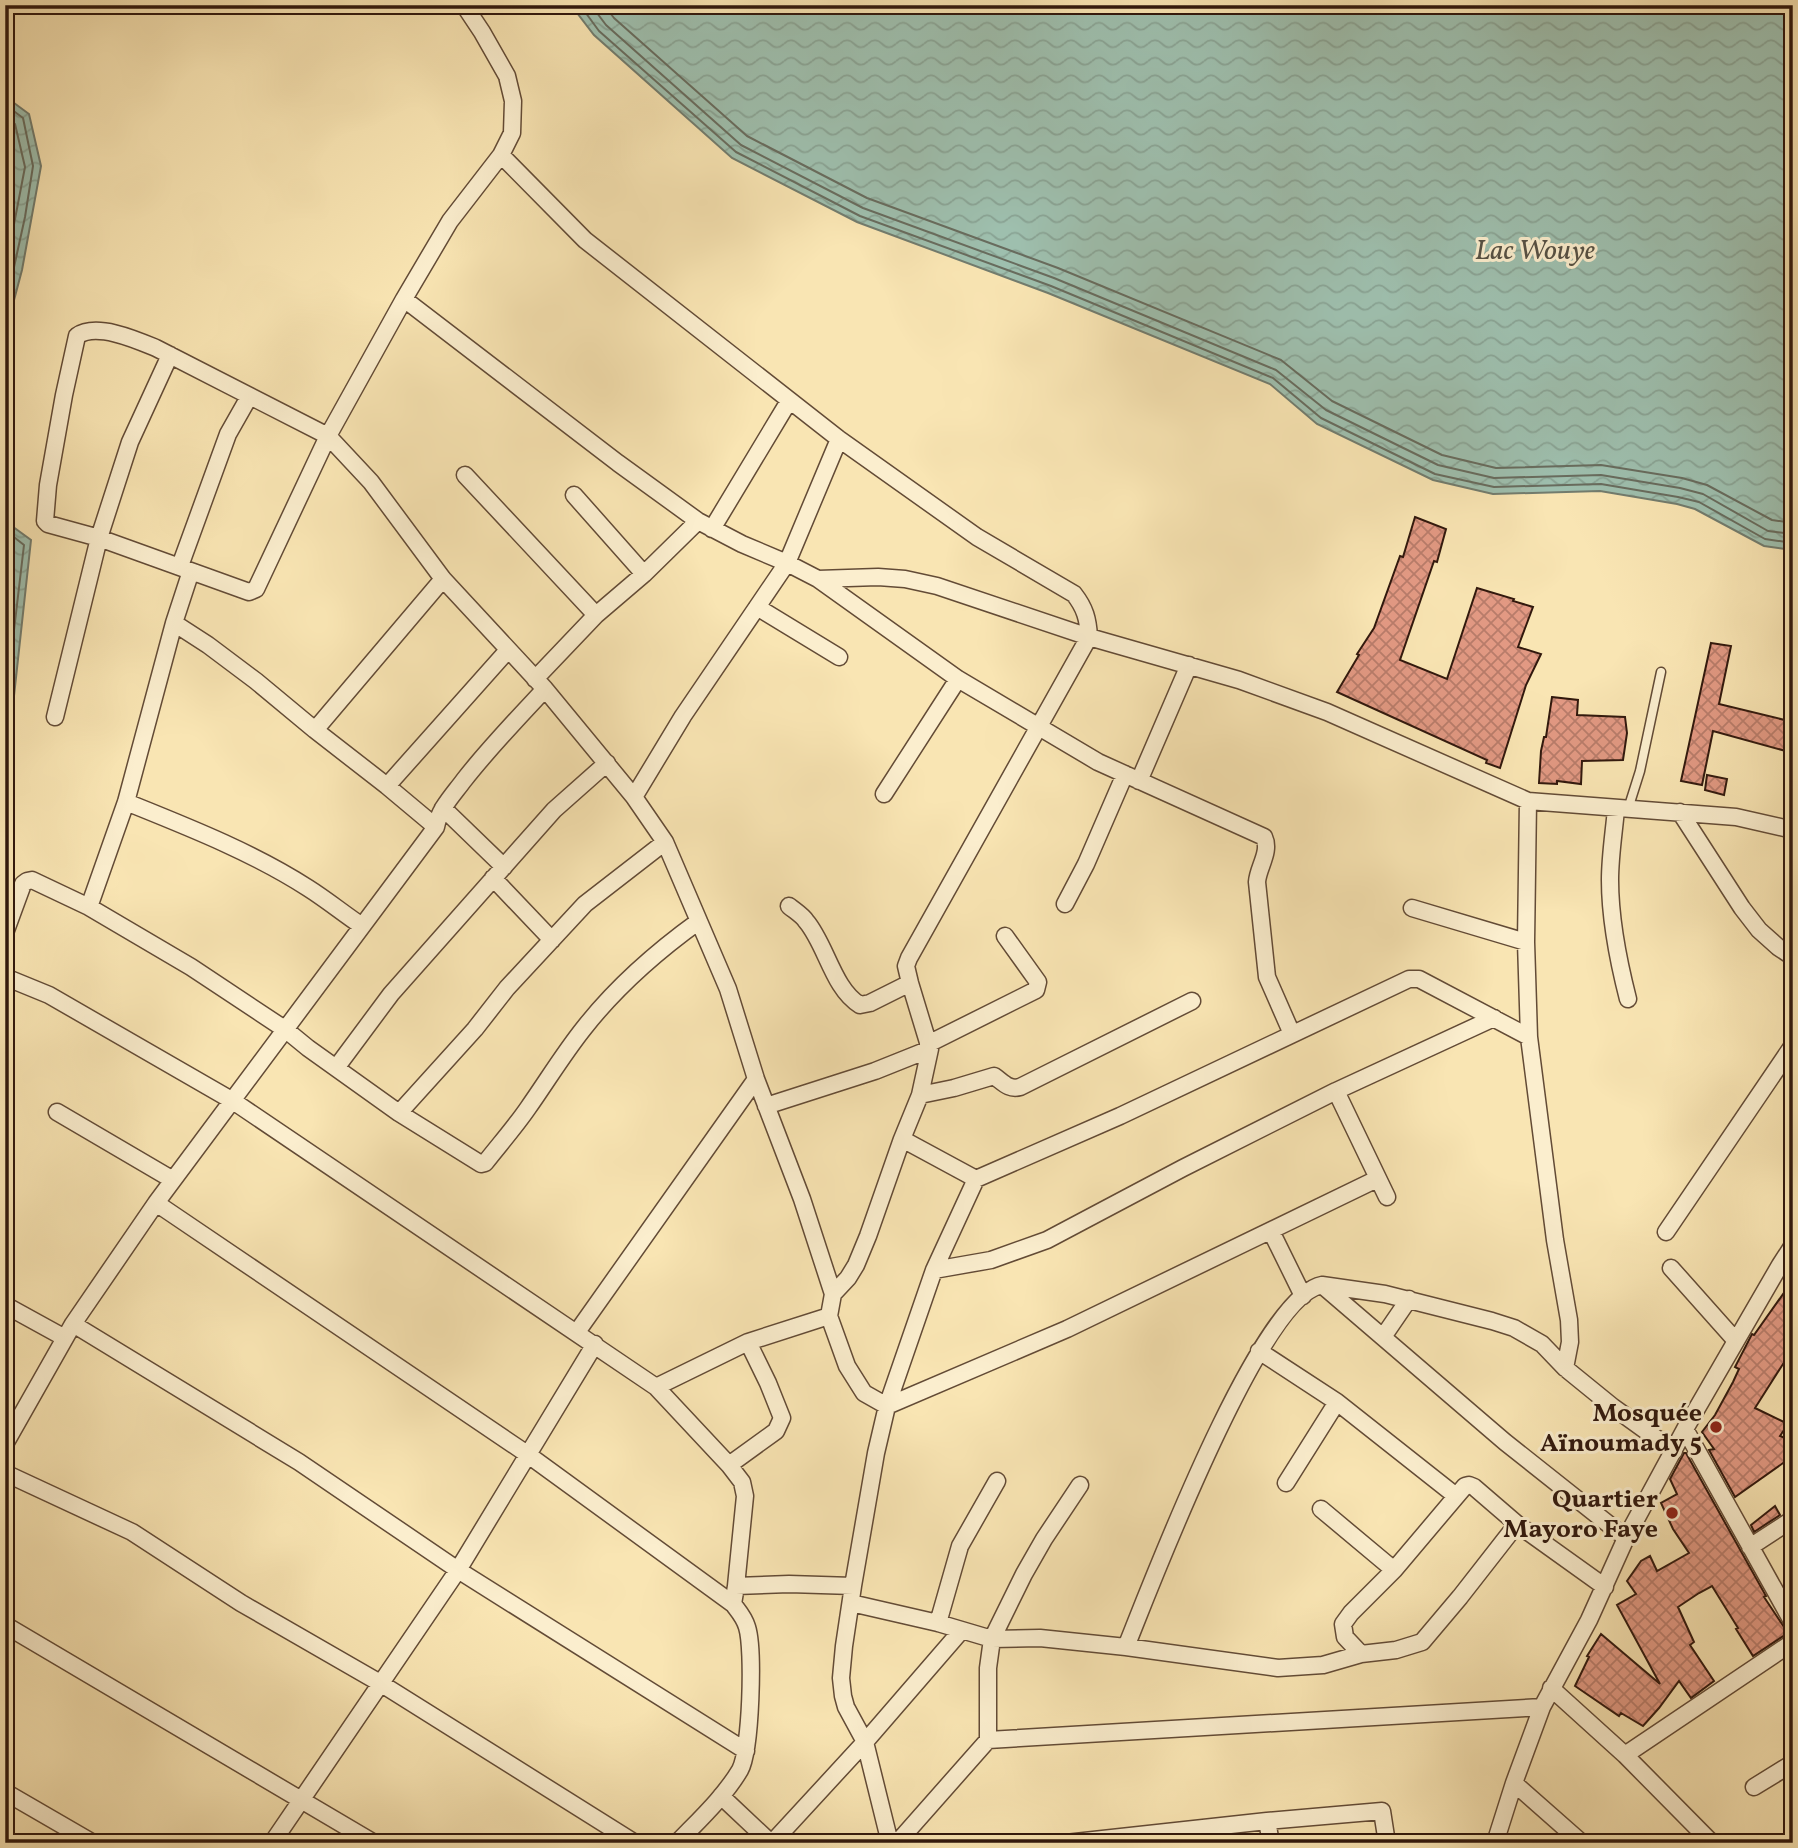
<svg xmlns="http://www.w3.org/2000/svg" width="1798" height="1848" font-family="Vollkorn,serif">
	<defs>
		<pattern id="water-waves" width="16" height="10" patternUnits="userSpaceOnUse" patternTransform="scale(1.75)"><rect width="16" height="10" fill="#9ebfae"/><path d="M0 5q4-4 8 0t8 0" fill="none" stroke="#89a394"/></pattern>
		<pattern id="building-cross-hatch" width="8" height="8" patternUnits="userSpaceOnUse" patternTransform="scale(1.75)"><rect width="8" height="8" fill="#e29983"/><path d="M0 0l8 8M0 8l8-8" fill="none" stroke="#b87c6a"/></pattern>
	</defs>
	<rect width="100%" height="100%" fill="#f9e5b3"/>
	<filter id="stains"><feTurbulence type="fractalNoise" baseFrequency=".00286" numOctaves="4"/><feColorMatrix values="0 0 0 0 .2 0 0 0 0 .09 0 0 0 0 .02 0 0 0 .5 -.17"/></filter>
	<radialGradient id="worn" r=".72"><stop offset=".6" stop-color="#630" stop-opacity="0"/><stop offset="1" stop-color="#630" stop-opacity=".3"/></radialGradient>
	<path fill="url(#water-waves)" stroke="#727c6e" stroke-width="2" d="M571 5H1793V550L1764 546 1695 509 1677 504 1600 491 1493 494 1433 480 1317 424 1270 384 1048 293 857 222 732 158 594 35Z
		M10 100 29 114 41 166 22 270 13 304 5 310V103Z
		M5 521 31 540 13 705 5 730Z"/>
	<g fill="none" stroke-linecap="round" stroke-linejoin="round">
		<path stroke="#686c5e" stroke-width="2" d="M580 5 599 31 736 152 860 216 1051 286 1273 378 1321 418 1435 474 1494 487 1601 484 1678 497 1699 502 1765 539 1793 543
			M591 5 606 25 741 145 863 208 1054 278 1276 370 1326 410 1438 465 1494 478 1601 475 1680 488 1703 494 1768 531 1793 534
			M604 5 614 18 747 136 867 198 1058 268 1281 360 1332 401 1442 455 1496 468 1601 465 1682 478 1707 485 1772 520 1793 523
			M5 108 11 109 23 118 33 166 25 217 7 299 5 301
			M5 117 15 124 25 167 5 271
			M5 129 14 167 5 218
			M5 530 24 545 5 707
			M5 541 14 549 5 637"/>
	</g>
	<path fill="url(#building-cross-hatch)" stroke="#31180d" stroke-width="2" d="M1415 517 1446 529 1437 562 1434 561 1400 660 1447 679 1477 588 1514 599 1513 601 1533 607 1518 647 1541 654 1526 685 1500 768 1486 763 1487 760 1337 692 1359 655 1357 654 1374 628 1400 556 1403 557Z
		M1711 643 1731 646 1719 704 1793 722V753L1713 731 1702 785 1681 781Z
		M1552 697 1578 700 1577 715 1625 717 1627 733 1623 760 1582 761 1581 784 1557 781V784L1539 783 1541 751 1544 737H1546Z
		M1707 775 1727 779 1724 795 1705 790Z
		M1793 1280V1370L1783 1364 1755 1408 1788 1424 1780 1436 1793 1441V1456L1735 1497 1709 1450 1714 1449 1702 1432 1715 1415 1733 1382 1739 1369 1735 1367 1752 1334 1754 1335Z
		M1684 1453H1686L1766 1596 1764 1597 1788 1633 1753 1656 1736 1629 1738 1628 1712 1586 1699 1593 1678 1607 1694 1642 1690 1645 1714 1681 1691 1698 1679 1681 1659 1708 1643 1726 1621 1713 1619 1716 1575 1686 1589 1657 1587 1656 1601 1634 1660 1684 1617 1605 1636 1594 1627 1581 1641 1561 1650 1556 1657 1571 1689 1553 1673 1529 1661 1503 1677 1494 1670 1479Z
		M1775 1506 1780 1515 1754 1532 1751 1525Z"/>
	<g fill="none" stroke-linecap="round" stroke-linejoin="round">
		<g stroke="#634b36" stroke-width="11">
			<path id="lane" d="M1628 809 1640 771 1661 672"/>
		</g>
		<g stroke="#634b36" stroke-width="19">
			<path id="street" d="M464 5 482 32 507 76 513 101 512 133 501 155 450 221 404 299 328 436 256 589 249 592 99 538 48 524 45 521 48 485 64 395 77 336C96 322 137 340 156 348L328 436 371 482 443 579 545 689 634 797 665 842 728 989 756 1079 802 1199 833 1294 829 1316 847 1366 864 1393 887 1406 1067 1329 1377 1179
				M501 155 585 240 839 439 977 537 1074 594C1085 608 1088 619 1089 637L909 958 906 966 910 983 930 1049 920 1095 902 1139 868 1236 856 1265 848 1278 833 1294
				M404 299 618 463 698 521 742 544 787 563 818 579 878 577 905 579 937 586 1089 637 1239 680 1327 712 1528 801 1736 817 1793 830
				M465 475 596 615
				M574 495 644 574
				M712 529 789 401
				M180 566 228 434 249 397
				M818 579 958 679 1098 762 1264 837C1271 852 1258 867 1257 882L1267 977 1292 1034
				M757 607 839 657
				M174 623 208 645 256 681 315 730 387 786 436 827
				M535 679 596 615 644 574 698 521
				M55 717 99 538 130 442 170 355
				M315 730 443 579
				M1139 781 1189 665
				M387 786 508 650
				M884 794 958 679
				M634 797 683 716 787 563 839 439
				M1528 801 1526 942 1529 1037 1555 1240 1569 1320 1570 1342 1565 1368
				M126 802C188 827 252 852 308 888 327 900 344 914 362 926
				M443 808 504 867
				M1616 809C1614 832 1610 856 1610 880 1610 920 1618 960 1628 999
				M1680 812 1742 908 1759 930 1778 947 1793 957
				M493 878 552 940
				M1065 904 1086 864 1125 774
				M789 906C795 911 802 915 806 921 826 944 833 989 860 1005L870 1003 910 983
				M89 907 126 802 174 623 191 571
				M1412 908 1526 942
				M5 933 23 884 27 881 32 880 89 907 191 967 286 1030 308 1048 399 1113 481 1164 485 1163C499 1145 515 1127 528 1108 547 1081 564 1053 584 1028 617 986 656 952 699 921
				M5 977 49 995 233 1101 656 1387 729 1465 742 1482 745 1496 736 1586 733 1604
				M928 1044 1036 990 1038 982 1005 936
				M336 1068 391 994 554 810 607 763
				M1336 1091 1387 1197
				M920 1095 954 1088 994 1076C1003 1082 1008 1090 1020 1087L1192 1001
				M766 1106 875 1071 930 1049
				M57 1112 173 1180
				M399 1113 475 1029 507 988 585 904 665 842
				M902 1139 976 1179
				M156 1203 527 1454 733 1604C739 1612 744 1617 747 1627 754 1649 751 1750 740 1770 724 1797 699 1820 677 1843
				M1271 1231 1303 1296
				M1666 1232 1793 1045
				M1671 1268 1736 1341
				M934 1270 991 1260 1047 1240 1183 1168 1336 1091 1494 1018
				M1322 1285 1505 1442 1626 1538
				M5 1305 65 1338
				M73 1324 299 1462 458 1570 746 1751
				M577 1332 756 1079
				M1383 1337 1409 1299
				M1259 1351 1337 1402 1456 1496
				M656 1387 748 1342 829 1316
				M1685 1429 1793 1623
				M5 1444 73 1324 156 1203 436 827C439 809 453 795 464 780 489 748 517 719 545 689
				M729 1465 776 1431 782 1418 768 1383 748 1342
				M5 1473 132 1532 241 1603 380 1683 635 1843
				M1286 1483 1337 1402
				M1321 1509 1394 1570
				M1750 1547 1793 1519
				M736 1586 789 1584 853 1586
				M851 1603 938 1623 992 1639 1040 1638 1126 1647 1278 1668 1323 1665 1361 1654 1396 1650 1422 1642 1460 1597 1517 1524
				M938 1623 960 1546 997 1481
				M5 1625 374 1843
				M1126 1647C1151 1585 1260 1296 1322 1285L1385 1294 1492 1321 1514 1328 1542 1344 1565 1368 1613 1407 1674 1451
				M1361 1654 1345 1637 1343 1624 1351 1613 1394 1570 1465 1486 1469 1485 1474 1487 1517 1524 1605 1587
				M1551 1688 1625 1755 1712 1843
				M988 1740 1542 1707
				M1625 1755 1793 1642
				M1514 1783 1582 1843
				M1754 1787 1793 1763
				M5 1792 93 1843
				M721 1796 771 1843
				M1267 1821 1271 1843
				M272 1843 458 1570 595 1344
				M772 1843 865 1742 961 1631
				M890 1843 865 1742 846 1707 843 1696 841 1678 844 1646 853 1586 876 1453 887 1406 934 1270 976 1179 1120 1116 1409 979H1419L1529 1037
				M897 1843 988 1740V1668L992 1639 1024 1574 1044 1539 1080 1485
				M1066 1843 1267 1821 1382 1811 1387 1843
				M1495 1843 1514 1783 1542 1707 1589 1620 1626 1538 1685 1429 1780 1265 1793 1245"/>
		</g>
		<use href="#lane" stroke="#fbeece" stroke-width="8"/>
		<use href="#street" stroke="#fbeece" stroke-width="16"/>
	</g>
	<g fill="#8f2418" stroke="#fbeece" stroke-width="2.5">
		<circle cx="1716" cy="1427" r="7"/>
		<circle cx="1672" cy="1513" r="7"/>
	</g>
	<g text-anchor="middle" stroke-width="6" stroke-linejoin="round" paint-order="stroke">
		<g font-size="26" font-weight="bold" fill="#31180d" stroke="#fbeece" text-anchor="end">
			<text x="1702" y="1421">Mosquée<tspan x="1702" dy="30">Aïnoumady 5</tspan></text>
			<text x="1658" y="1507">Quartier<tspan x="1658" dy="30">Mayoro Faye</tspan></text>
		</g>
		<g font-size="28" font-style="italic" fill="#575245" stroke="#fbeece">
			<text x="1535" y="259">Lac Wouye</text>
		</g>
	</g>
	<rect width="1798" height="1848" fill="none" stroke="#f9e5b3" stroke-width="28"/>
	<rect x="7" y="7" width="1784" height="1834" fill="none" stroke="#31180d" stroke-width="3.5"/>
	<rect x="14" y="14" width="1770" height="1820" fill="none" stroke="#31180d" stroke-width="2"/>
	<rect width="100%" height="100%" filter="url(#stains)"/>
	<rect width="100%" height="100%" fill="url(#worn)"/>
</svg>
